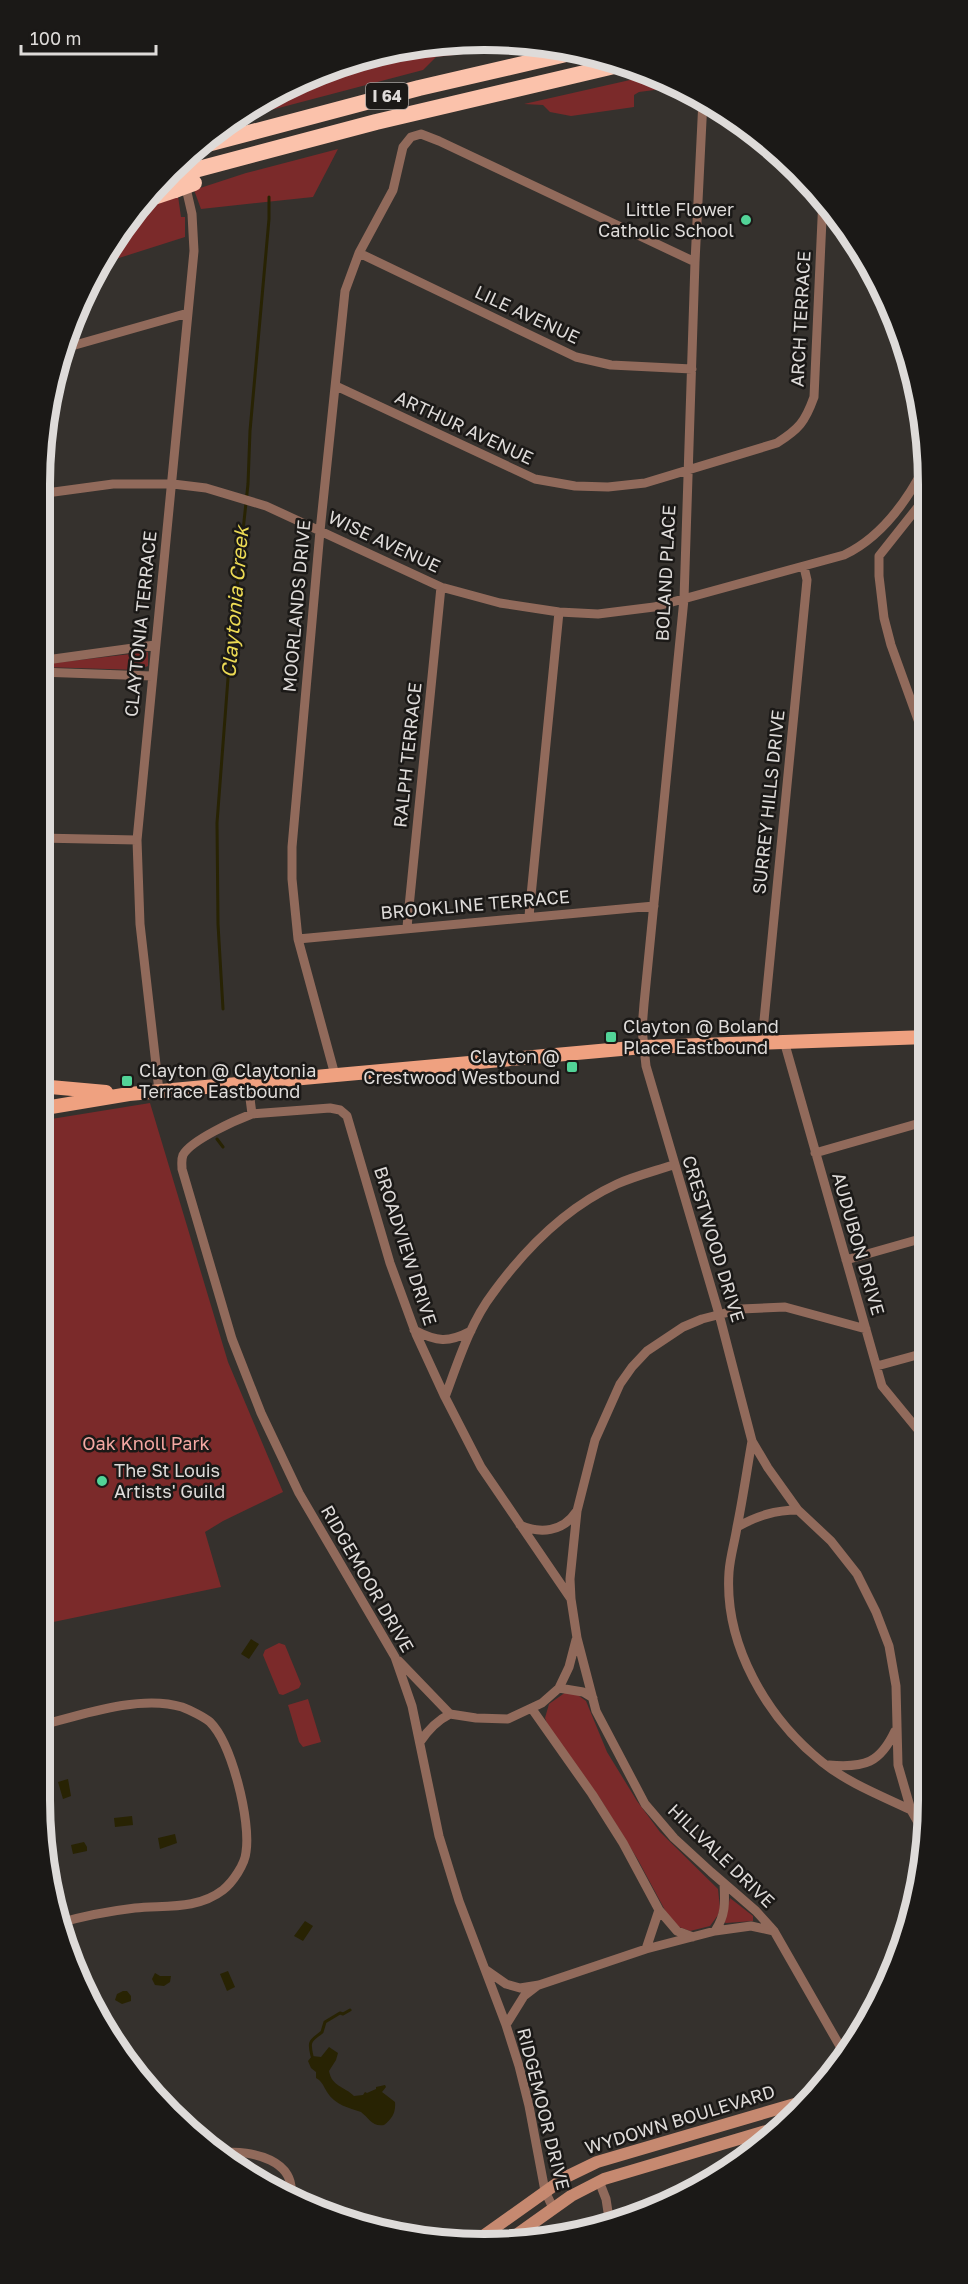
<svg xmlns="http://www.w3.org/2000/svg" width="968" height="2284" font-family="'Golos Text',sans-serif">
	<rect width="100%" height="100%" fill="#35312d"/>
	<path fill="#7b2a2a" d="M455 40 523 42 481 52 436 57 423 70 229 121 287 85 368 54Z
		M652 75 677 87 639 92 634 95V107L571 116 550 112 543 105 524 104Z
		M338 149 313 197 201 209 194 190 246 173Z
		M178 196 181 217H185V237L97 265 134 212Z
		M148 652V666L138 670 44 667 45 664Z
		M150 1103 228 1362 283 1492 223 1521 205 1532 221 1587 39 1625V1121Z
		M279 1643 285 1645 301 1684 299 1688 283 1695 279 1694 263 1655 265 1650Z
		M566 1692 575 1693 586 1701 607 1752 637 1801 660 1832 718 1889 720 1908 718 1915 710 1926 690 1931 676 1926 666 1912 638 1860 601 1800 548 1726 545 1718 549 1704Z
		M308 1699 321 1742 303 1747 299 1742 288 1705Z
		M730 1898 753 1916V1921L726 1923 724 1922Z"/>
	<path fill="#282303" d="M251 1639 259 1644 249 1659 241 1654Z
		M68 1779 71 1796 63 1799 58 1782Z
		M132 1816 133 1825 115 1827 114 1818Z
		M175 1834 177 1843 160 1849 158 1838Z
		M84 1842 87 1847V1851L73 1854 71 1845Z
		M305 1921 313 1926 303 1941 294 1936Z
		M228 1971 235 1987 227 1991 220 1974Z
		M155 1973 160 1976H171L170 1982 164 1986 155 1985 152 1979Z
		M123 1991H127L131 1996V2001L122 2004 115 2000 117 1994Z
		M329 2047 338 2053 336 2060 329 2071C332 2087 344 2086 354 2096L363 2095 365 2092 367 2093 376 2089V2087L385 2085 386 2087 382 2092 395 2102C396 2112 392 2119 384 2125 372 2127 369 2118 361 2112 349 2108 335 2105 327 2092 324 2087 322 2081 316 2078V2072L311 2068 308 2061 312 2056 321 2057Z"/>
	<g fill="none" stroke-linecap="round" stroke-linejoin="round">
		<path stroke="#282303" stroke-width="3" d="M223 1009 218 924 217 823 230 652 248 484 250 431 269 219V197
			M217 1139 223 1147
			M312 2056C308 2040 311 2041 322 2032L325 2022 340 2013 343 2014 350 2010"/>
		<path stroke="#916a5b" stroke-width="9" d="M703 100 695 262 684 599 644 1004 642 1029 646 1066 719 1314 752 1441 768 1468 798 1510 831 1541 857 1574 876 1612 889 1646 896 1686 898 1765 911 1810 924 1833
			M359 253 576 357 611 365 692 369
			M61 349 188 313
			M336 386 535 479 575 486 608 487 645 483 777 443C799 429 805 422 814 397L823 197
			M39 494 113 484H173L206 488 266 506 441 587 500 603 559 612 598 614 654 607 844 555C880 538 907 501 925 466
			M925 498 879 556V576L884 618 891 645 926 742
			M39 661 155 645
			M39 672 152 676
			M39 838 137 840
			M529 916 559 612
			M407 927 441 587
			M298 939 654 906
			M762 1041 807 580 804 567
			M784 1041 882 1386 928 1442
			M335 1075 298 939 292 879V847L320 531 345 291 359 253 393 190 403 147 411 137 421 134 439 141 695 262
			M248 1083 252 1114 330 1108 340 1110 347 1116 390 1263 416 1334 445 1397 481 1467 571 1599
			M159 1091 140 924 137 840 194 251 192 214 180 162
			M252 1114C236 1120 191 1140 183 1155 181 1160 182 1164 182 1169L232 1339 261 1413 299 1493 395 1657 412 1706 439 1836 459 1901 506 2025 519 2066 529 2106 545 2191 553 2208
			M815 1153 927 1121
			M846 1260 927 1237
			M414 1330C437 1342 448 1343 471 1331
			M877 1366 928 1352
			M445 1397C458 1362 470 1323 493 1293 525 1249 567 1207 617 1184 635 1176 655 1171 673 1165
			M752 1441C747 1469 743 1498 737 1527 735 1541 730 1557 729 1572 724 1645 767 1718 822 1762 848 1783 882 1796 911 1810
			M520 1525C540 1534 563 1532 576 1512
			M737 1527C757 1516 775 1510 798 1510
			M399 1661 450 1714 476 1718 508 1719 542 1703 559 1688 569 1667 576 1640
			M559 1688 583 1692 593 1698
			M532 1709 592 1794 623 1843 659 1910 677 1931 693 1937
			M39 1726C81 1715 140 1694 182 1707 190 1710 204 1717 210 1722 232 1744 251 1821 246 1852 245 1864 233 1882 223 1890 197 1910 165 1905 135 1908 110 1911 84 1916 59 1923
			M420 1742C428 1730 436 1721 450 1714
			M829 1765C865 1768 880 1763 895 1731
			M715 1931C726 1915 725 1902 724 1883
			M646 1949 659 1910
			M486 1970 506 1984 520 1988 539 1985 646 1949 715 1931 751 1926 774 1931
			M506 2025 524 1996 537 1986
			M845 2055 774 1931 756 1911 711 1872 674 1838 645 1804 596 1711 577 1638 571 1599 570 1579 577 1511 595 1440 620 1384 632 1367 647 1351 683 1327 702 1319 741 1309 785 1307 866 1329
			M222 2153C251 2149 299 2161 290 2198
			M599 2181 606 2199 610 2225"/>
		<path stroke="#c68970" stroke-width="12" d="M512 2238 571 2196 604 2179 776 2128
			M479 2239 566 2177 597 2162 805 2101"/>
		<path stroke="#efa180" stroke-width="14" d="M39 1086 106 1092
			M39 1109 129 1094 643 1047 927 1037"/>
		<path stroke="#fbc2ab" stroke-width="16" d="M196 147 419 88 579 51
			M191 171 376 122 627 63
			M142 201 175 190"/>
		<path stroke="#fbc2ab" stroke-width="16" d="M172 177 191 171
			M175 190 194 183"/>
	</g>
	<g fill="#52d397" stroke="#1b1917" stroke-width="2">
		<circle cx="746" cy="220" r="6"/>
		<rect x="605" y="1031" width="12" height="12" rx="3"/>
		<rect x="566" y="1061" width="12" height="12" rx="3"/>
		<rect x="121" y="1075" width="12" height="12" rx="3"/>
		<circle cx="102" cy="1481" r="6"/>
	</g>
	<g text-anchor="middle" stroke-width="5" stroke-linejoin="round" paint-order="stroke">
		<rect fill="#1b1917" stroke="#a4a19f" stroke-width="1.5" x="366" y="83" width="42" height="26" rx="4.5"/>
		<g font-size="16" font-weight="bold" fill="#dedbd9">
			<text x="387" y="102">I 64</text>
		</g>
		<g font-size="18" fill="#dedbd9" stroke="#1b1917" text-anchor="start">
			<text x="734" y="216" text-anchor="end">Little Flower<tspan x="734" dy="21">Catholic School</tspan></text>
			<text x="623" y="1033">Clayton @ Boland<tspan x="623" dy="21">Place Eastbound</tspan></text>
			<text x="560" y="1063" text-anchor="end">Clayton @<tspan x="560" dy="21">Crestwood Westbound</tspan></text>
			<text x="139" y="1077">Clayton @ Claytonia<tspan x="139" dy="21">Terrace Eastbound</tspan></text>
			<text x="114" y="1477">The St Louis<tspan x="114" dy="21">Artists' Guild</tspan></text>
		</g>
		<g font-size="18" fill="#dedbd9" stroke="#1b1917">
			<text transform="translate(527 315) rotate(25)" y="6">LILE AVENUE</text>
			<text transform="translate(801 319) rotate(-87)" y="6">ARCH TERRACE</text>
			<text transform="translate(464 428) rotate(25)" y="6">ARTHUR AVENUE</text>
			<text transform="translate(384 542) rotate(25)" y="6">WISE AVENUE</text>
			<text transform="translate(666 573) rotate(-87)" y="6">BOLAND PLACE</text>
			<text transform="translate(297 606) rotate(-85)" y="6">MOORLANDS DRIVE</text>
			<text transform="translate(141 624) rotate(-84)" y="6">CLAYTONIA TERRACE</text>
			<text transform="translate(408 755) rotate(-84)" y="6">RALPH TERRACE</text>
			<text transform="translate(769 802) rotate(-84)" y="6">SURREY HILLS DRIVE</text>
			<text transform="translate(475 905) rotate(-5)" y="6">BROOKLINE TERRACE</text>
			<text transform="translate(713 1239) rotate(73)" y="6">CRESTWOOD DRIVE</text>
			<text transform="translate(858 1244) rotate(74)" y="6">AUDUBON DRIVE</text>
			<text transform="translate(405 1246) rotate(72)" y="6">BROADVIEW DRIVE</text>
			<text transform="translate(367 1579) rotate(60)" y="6">RIDGEMOOR DRIVE</text>
			<text transform="translate(721 1856) rotate(44)" y="6">HILLVALE DRIVE</text>
			<text transform="translate(543 2109) rotate(76)" y="6">RIDGEMOOR DRIVE</text>
			<text transform="translate(680 2120) rotate(-17)" y="6">WYDOWN BOULEVARD</text>
		</g>
		<g font-size="18" fill="#f4a8a3" stroke="#1b1917">
			<text x="146" y="1450">Oak Knoll Park</text>
		</g>
		<g font-size="20" font-style="italic" fill="#ecda54" stroke="#1b1917">
			<text transform="translate(235 602) rotate(-85)" y="7">Claytonia Creek</text>
		</g>
	</g>
	<path d="M0 0H968V2284H0ZM484 50H484A434 434 0 0 1 918 484V1800A434 434 0 0 1 484 2234H484A434 434 0 0 1 50 1800V484A434 434 0 0 1 484 50Z" fill="#1b1917" fill-rule="evenodd"/>
	<path fill="none" stroke="#dedbd9" stroke-width="8" d="M484 50H484A434 434 0 0 1 918 484V1800A434 434 0 0 1 484 2234H484A434 434 0 0 1 50 1800V484A434 434 0 0 1 484 50Z"/>
	<path d="M21 45v9h135v-9" fill="none" stroke="#dedbd9" stroke-width="3"/>
	<text x="30" y="45" font-size="18" fill="#dedbd9" stroke="#1b1917" stroke-width="4.5" paint-order="stroke">100 m</text>
</svg>
